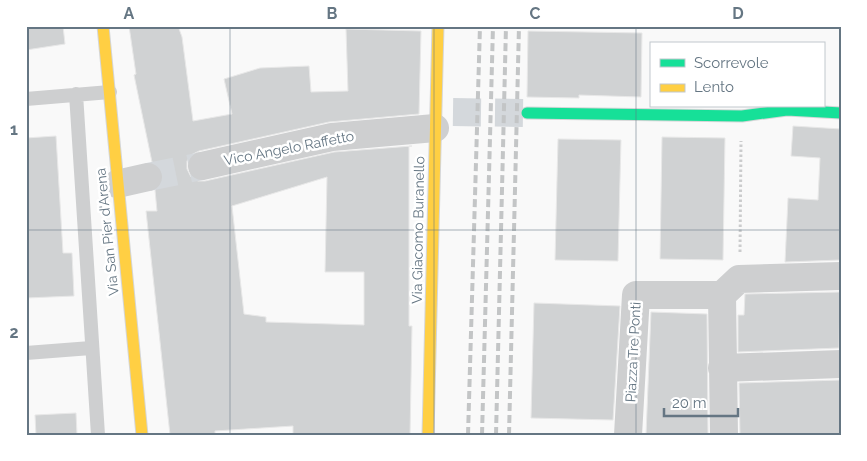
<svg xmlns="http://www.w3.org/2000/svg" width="867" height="461" font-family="Raleway,sans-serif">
	<rect width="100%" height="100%" fill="#f9f9f9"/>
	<path fill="#d0d2d3" stroke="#e8e8e8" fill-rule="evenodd" d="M26 26H63L65 44 26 50Z
		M129 26H178L182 37 193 121 232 114 224 79 260 68 309 66 311 92 348 91 346 29 421 31 419 114 329 122 199 151 191 155 187 161V169L191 177 198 181H205L334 152 412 146H409V326H412L410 435 293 434V426L215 431V435H170L146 211H157L155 190 163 182V174L159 166 152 162 134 75 136 74ZM327 177 325 272H364V325L266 322V317L244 314 232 206Z
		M528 31 642 33 641 97 579 95V98L527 97Z
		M793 126 841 129 840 260 785 262 788 198 818 200 820 158 791 156Z
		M56 136 63 253H72L74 296 26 298V138Z
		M662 137 725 138 723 260 660 259Z
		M558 139 621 140 618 261 555 260Z
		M840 292 839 348 738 352V315H744L745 294Z
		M534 303 620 306 613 420 531 418Z
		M651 312 707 314 708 435H646Z
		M841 380V435H740L739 383Z
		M76 413 77 435H36L35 415Z"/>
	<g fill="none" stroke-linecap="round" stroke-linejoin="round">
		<path stroke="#d4d8dc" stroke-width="28" stroke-dasharray="28 14" stroke-linecap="butt" d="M148 177 202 166"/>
		<path stroke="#d4d8dc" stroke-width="28" stroke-dasharray="28 14" stroke-linecap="butt" d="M453 112 527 113"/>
		<g stroke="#d5d6d7" stroke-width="13">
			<path id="fast" d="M527 113 742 116 787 110 841 113"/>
		</g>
		<g stroke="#d5d6d7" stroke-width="13">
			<path id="slow" d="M103 26 142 435
				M428 435 438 26"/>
		</g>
		<path stroke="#cbcccd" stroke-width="3" stroke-dasharray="2.5 2.5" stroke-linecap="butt" d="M740 252 741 141"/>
		<path stroke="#cecfd0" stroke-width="14" d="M76 94 98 435
			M26 99 110 92
			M26 353 91 348"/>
		<path stroke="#cecfd0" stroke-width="28" d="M202 166 332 137 435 128
			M117 184 148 177
			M722 295 739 279 841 276
			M722 368 841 364
			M628 435 636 295H722L724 435"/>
		<use href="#fast" stroke="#16e098" stroke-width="11"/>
		<use href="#slow" stroke="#ffcf43" stroke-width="11"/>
		<path stroke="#c3c5c6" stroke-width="4" stroke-dasharray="8 4" stroke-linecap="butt" d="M468 435 480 26
			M482 435 493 26
			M496 435 506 26
			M509 435 519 26"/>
	</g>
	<path fill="none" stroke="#657683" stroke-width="1" stroke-opacity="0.55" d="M230 26V435M434 26V435M636 26V435M26 230H841"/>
	<g text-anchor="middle" stroke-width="5" stroke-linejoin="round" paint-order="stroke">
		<g font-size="14" fill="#657683" stroke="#fff">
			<text transform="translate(289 148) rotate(-11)" y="5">Vico Angelo Raffetto</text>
			<text transform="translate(418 230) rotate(-89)" y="5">Via Giacomo Buranello</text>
			<text transform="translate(107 232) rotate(-96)" y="5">Via San Pier d'Arena</text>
			<text transform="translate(633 352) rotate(-87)" y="5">Piazza Tre Ponti</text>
		</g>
	</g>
	<rect width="867" height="461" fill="none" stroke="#ffffff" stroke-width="55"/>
	<rect x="650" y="42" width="175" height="65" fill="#ffffff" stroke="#c1c8cd"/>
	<rect x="660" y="59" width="25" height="8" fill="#16e098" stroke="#c1c8cd"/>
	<text x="694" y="68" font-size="15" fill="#657683">Scorrevole</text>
	<rect x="660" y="84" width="25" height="8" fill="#ffcf43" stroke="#c1c8cd"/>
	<text x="694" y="92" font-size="15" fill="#657683">Lento</text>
	<path d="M664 408v8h74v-8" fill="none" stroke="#657683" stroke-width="2.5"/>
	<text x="672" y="408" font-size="15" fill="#657683" stroke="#ffffff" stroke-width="4" paint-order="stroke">20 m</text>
	<rect x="28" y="28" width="812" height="406" fill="none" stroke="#657683" stroke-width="2"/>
	<g font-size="16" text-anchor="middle" font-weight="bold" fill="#657683">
		<text x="129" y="19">A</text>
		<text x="332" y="19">B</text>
		<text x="535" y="19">C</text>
		<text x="738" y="19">D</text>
		<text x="14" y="135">1</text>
		<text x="14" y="338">2</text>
	</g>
</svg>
